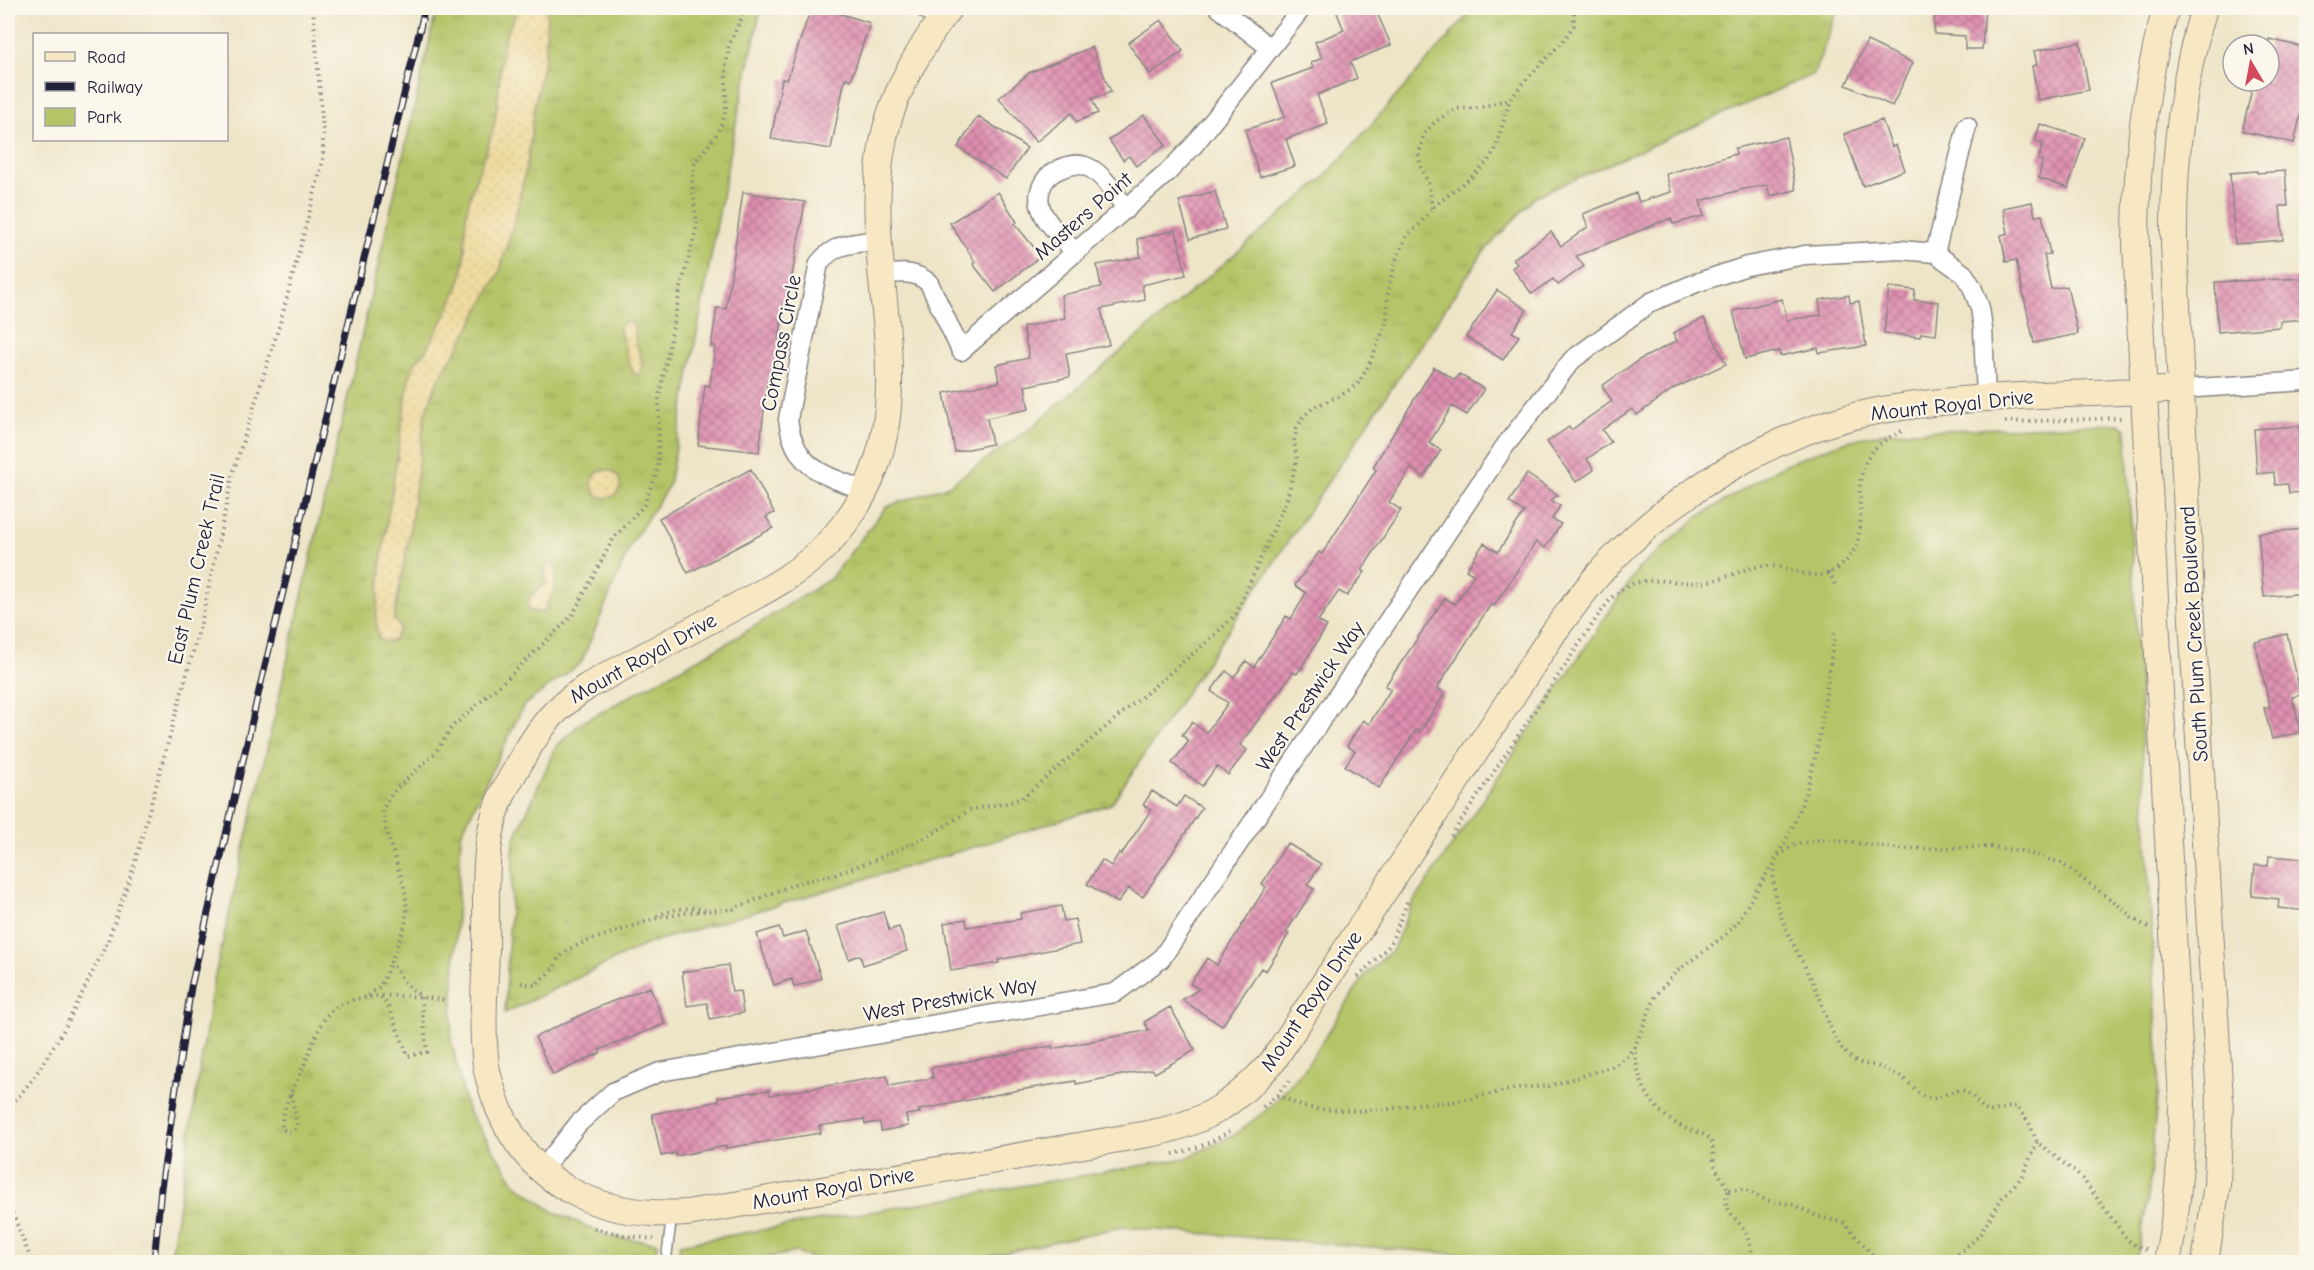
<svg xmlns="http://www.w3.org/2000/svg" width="2314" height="1270" font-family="'Comic Neue',sans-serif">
	<defs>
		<pattern id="grass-tufts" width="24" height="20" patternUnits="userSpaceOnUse" patternTransform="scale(1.5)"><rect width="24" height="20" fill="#b5c467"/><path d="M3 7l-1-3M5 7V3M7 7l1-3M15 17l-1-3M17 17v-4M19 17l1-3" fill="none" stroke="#9ba85a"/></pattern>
		<pattern id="sand-dots" width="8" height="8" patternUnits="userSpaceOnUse" patternTransform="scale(1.5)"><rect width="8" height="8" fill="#eeda9e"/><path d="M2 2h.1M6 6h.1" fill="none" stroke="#ccbb89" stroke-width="1.8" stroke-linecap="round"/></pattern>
		<pattern id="building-cross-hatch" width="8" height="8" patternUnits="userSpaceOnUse" patternTransform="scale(1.5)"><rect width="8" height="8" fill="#df8fb0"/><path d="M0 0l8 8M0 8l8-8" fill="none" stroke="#b47490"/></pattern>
	</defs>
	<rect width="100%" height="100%" fill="#fbf7ec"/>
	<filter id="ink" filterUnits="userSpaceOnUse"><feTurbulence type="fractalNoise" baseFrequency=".0167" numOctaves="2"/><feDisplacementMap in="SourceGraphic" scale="12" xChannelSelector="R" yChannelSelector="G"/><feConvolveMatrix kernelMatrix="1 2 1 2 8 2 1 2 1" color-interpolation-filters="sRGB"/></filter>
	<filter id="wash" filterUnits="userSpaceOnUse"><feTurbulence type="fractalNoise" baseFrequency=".008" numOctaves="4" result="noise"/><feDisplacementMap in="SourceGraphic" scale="24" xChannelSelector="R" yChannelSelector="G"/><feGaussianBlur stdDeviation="1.35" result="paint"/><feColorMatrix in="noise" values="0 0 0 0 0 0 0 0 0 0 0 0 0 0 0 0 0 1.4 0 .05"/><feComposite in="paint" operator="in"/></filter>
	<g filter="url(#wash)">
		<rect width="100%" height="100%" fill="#eee5c8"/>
		<path fill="url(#grass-tufts)" stroke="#6c7351" stroke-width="1.5" d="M437 8H761L733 137 669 485 631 544 581 663 524 705 461 834 451 1040 467 1110 516 1184 554 1212 608 1236 657 1243 655 1262H170L213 984Z
			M1474 8H1838L1814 74 1536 196 1482 254 1111 804 984 844 649 943 505 1013 514 840 556 747 579 724 731 641 830 579 886 507 949 485 1031 428 1324 178Z"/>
		<path fill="url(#sand-dots)" stroke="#887e6c" stroke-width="1.5" d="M518 8H546L547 14 545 57 535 103 528 159 516 214 500 271 464 338 438 380 425 414 409 537 394 618 400 628 394 640 385 642 378 638 376 618 382 556 409 379C411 373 413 367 416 362 418 358 422 356 425 352 438 328 453 305 461 278 468 256 463 234 467 210 471 185 484 161 491 136 501 105 497 73 504 41 507 30 514 19 518 8Z
			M626 322 633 324C636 331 634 337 636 343 640 355 646 364 638 376L632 371 620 331 621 325Z
			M592 484a14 14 0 1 1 28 0a14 14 0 1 1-28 0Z
			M550 563 557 567 555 588 543 613 530 611 527 603 532 595 546 583 545 568Z"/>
		<path fill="#b5c467" stroke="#6c7351" stroke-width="1.5" d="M2118 424 2126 428 2159 1075 2148 1198 2136 1262H1538L1534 1260 1121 1227 963 1262H822L797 1252 743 1262H678L680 1244 1186 1158 1234 1135 1270 1107 1305 1068 1366 974 1393 949 1411 906 1638 569 1698 517 1783 465 1843 442 1886 432Z"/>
		<g id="blocks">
			<path fill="url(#building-cross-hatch)" d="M811 8H822L870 23 851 80 845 78 831 149 771 139 782 79 787 80Z
				M1335 8H1375L1391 45 1350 62 1357 78 1317 95 1328 124 1286 139 1295 166 1260 177 1245 130 1285 117 1272 83 1313 68 1311 63 1322 58 1315 42 1344 30Z
				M1935 8H1985L1982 49H1965V36L1934 34Z
				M1161 20 1183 51 1150 74 1128 43Z
				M2269 39 2307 48V88L2294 143 2242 131 2254 81H2269Z
				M1867 41 1913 63 1892 106 1846 85Z
				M2080 42 2089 90 2038 100 2032 66 2037 65 2034 51Z
				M1092 47 1111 92 1092 99 1098 113 1076 122 1072 113 1036 142 999 98 1029 73Z
				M1144 115 1166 145 1136 166 1129 156 1123 160 1109 140Z
				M978 116 1027 148 1006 179 958 147Z
				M1882 120 1892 147 1896 145 1905 170 1863 186 1844 134Z
				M2040 124 2085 138 2068 188 2039 178 2042 161 2038 160 2043 144 2035 141Z
				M1786 137 1796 190 1770 196 1767 185 1744 189 1700 201 1704 216 1673 224 1671 218 1576 256 1584 266 1558 285 1553 279 1532 294 1512 268 1517 264 1513 259 1551 232 1561 246 1588 227 1583 214 1636 193 1639 202 1671 192 1666 174 1736 154 1735 148Z
				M2257 171V173L2285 171 2288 206H2280L2283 240 2235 244 2230 173Z
				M1215 191 1226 229 1190 239 1179 201Z
				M743 192 805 202 787 304H784L774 378 768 377 759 452 698 445 705 385 710 386 715 346H711L717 308 726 309Z
				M998 192 1017 222 1015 224 1041 256 995 292 973 264 975 262 950 223Z
				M2032 202 2035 216 2042 215 2050 254 2044 255 2051 289 2067 286 2078 334 2034 343 2016 260 2006 262 2001 235 2008 233 2003 208Z
				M1176 230 1186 275 1142 285 1145 300 1101 309 1109 345 1066 353 1070 377 1025 386 1029 409 987 418 992 444 955 452 944 393 999 382 996 365 1029 358 1023 327 1065 318 1061 295 1101 287 1097 265 1141 257 1137 239Z
				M2307 278V319L2280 321V327L2218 332 2215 282Z
				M1889 287 1915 290 1914 300 1939 302 1936 335 1921 333 1920 337 1884 333Z
				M1497 290 1527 310 1512 332 1519 336 1503 360 1466 337Z
				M1849 295 1850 303 1859 301 1866 346 1819 353 1818 348 1780 356 1779 351 1745 359 1733 311 1782 299 1787 320 1821 315 1819 300Z
				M1704 318 1726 364 1673 389 1637 415 1632 409 1602 430 1611 442 1587 459 1594 470 1576 482 1547 442 1569 427 1571 430 1612 401 1602 386 1639 360 1677 341 1673 333Z
				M1434 367 1455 380 1459 374 1484 389 1467 415 1452 406 1429 443 1441 450 1424 477 1411 468 1389 502 1401 510 1362 570 1365 572 1347 596 1339 591 1318 621 1327 626 1297 674 1293 672 1240 745 1247 750 1228 775 1217 766 1202 786 1172 763 1189 741 1182 735 1192 722 1206 733 1228 703 1211 691 1226 671 1234 677 1246 661 1254 667 1286 616 1291 619 1306 593 1295 585 1319 552 1322 554 1376 470 1373 467Z
				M2299 426 2300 437 2307 436V492L2289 493 2288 484 2275 485 2274 472 2257 474 2254 429Z
				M751 469 774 513 766 517 773 528 688 573 659 518Z
				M1527 474 1558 495 1551 500 1560 506 1552 519 1561 524 1545 548 1536 542 1494 606 1491 604 1437 688 1445 693 1420 732 1416 730 1379 788 1345 766 1355 751 1347 746 1363 720 1369 724 1391 689 1385 686 1445 598 1455 604 1474 575 1466 570 1484 543 1498 552 1524 512 1509 502Z
				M2303 529 2307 561V593L2264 597 2258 533Z
				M2287 634 2301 695 2292 697 2301 732 2272 739 2264 708 2270 707 2255 642Z
				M1152 791 1177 807 1184 796 1202 808 1143 897 1128 888 1118 903 1087 884 1102 860 1111 866 1119 853 1121 855 1151 810 1143 805Z
				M1287 843 1321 864 1307 885 1314 889 1286 932 1289 934 1266 971 1261 968 1222 1026 1182 1000 1199 989 1190 984 1207 958 1217 965 1266 887 1262 884Z
				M2269 856 2307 859V911L2278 908 2279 899 2252 896 2255 865 2268 866Z
				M1061 906 1064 921 1075 919 1080 944 998 960 999 963 951 971 944 923 966 919 967 927 1021 919 1020 913Z
				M883 912 889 930 899 927 907 951 863 965 860 955 849 959 838 926Z
				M779 927 783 938 806 931 821 978 794 987 792 979 774 985 757 934Z
				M728 965 732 992 740 991 743 1013 710 1019 707 1003 687 1006 682 972Z
				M650 987 665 1024 599 1050 600 1053 553 1075 535 1037 598 1007Z
				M1170 1007 1195 1050 1155 1073 1152 1069 1076 1084V1081L1019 1090 919 1110 920 1113 906 1115 908 1126 881 1131 880 1122 865 1124 864 1119 819 1126 821 1133 726 1148V1146L676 1156V1153L661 1156 652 1114 719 1101 718 1097 769 1090 770 1095 887 1076 889 1086 933 1078 931 1068 1052 1046V1049L1149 1030 1144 1022Z"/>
		</g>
	</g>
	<g filter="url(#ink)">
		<use href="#blocks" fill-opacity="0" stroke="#888482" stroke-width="1.5"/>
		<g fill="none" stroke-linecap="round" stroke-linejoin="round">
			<g stroke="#888482" stroke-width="12">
				<path id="lane" d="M666 1262 672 1214"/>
			</g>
			<g stroke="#888482" stroke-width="21">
				<path id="street" d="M924 8 940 19
					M1219 8 1270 48
					M1075 252C1059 234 1027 209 1044 182 1047 177 1049 175 1054 172 1063 167 1074 162 1085 166 1102 171 1115 195 1127 209
					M1935 253 1967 126
					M882 275C901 273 914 270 929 283L961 351 1167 173 1194 145 1302 8
					M2181 389 2306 381
					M866 491C824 475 794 469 788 419L819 263C836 242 853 244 878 240
					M541 1171 578 1124 613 1092 660 1072 1115 993 1161 959 1505 446 1572 360 1651 302 1696 283 1747 266 1805 255 1901 250 1935 253 1964 274 1972 287 1980 308 1983 328 1986 398"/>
			</g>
			<g stroke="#888482" stroke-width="28">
				<path id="secondary" d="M949 8C917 52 888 100 881 154 861 289 937 422 832 539 801 575 757 595 716 617 673 640 630 663 588 686 555 708 544 722 524 755 518 767 510 779 504 791 481 837 487 897 486 948 485 986 481 1027 486 1065 488 1080 494 1095 499 1109 533 1189 604 1218 687 1213L1148 1134C1206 1123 1234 1104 1273 1061L1554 632C1571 609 1588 585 1608 564 1678 490 1781 428 1882 410 1980 393 2082 395 2181 389
					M2166 8C2144 86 2136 163 2136 245L2182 1101C2182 1156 2178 1209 2167 1262
					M2204 8C2181 85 2173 163 2174 243L2192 619 2220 1100 2217 1185 2205 1262"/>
			</g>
			<path stroke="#888482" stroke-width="4" stroke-dasharray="1.5 4.5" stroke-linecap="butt" d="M1432 208 1429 185 1420 165 1419 154 1424 134 1435 122 1455 109 1478 108 1510 99 1522 84 1564 40 1574 25V8
				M2005 422 2124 418
				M1829 572 1836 587
				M1451 836 1598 616C1604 608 1610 598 1618 592 1646 570 1681 588 1711 581 1729 578 1745 567 1764 566 1791 564 1812 586 1838 568 1890 531 1823 465 1902 431
				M1778 854C1819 787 1823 707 1835 631
				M657 916C673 909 688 906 705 910
				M1358 977 1390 945 1408 900
				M521 983 535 985 554 968 558 959 569 949 585 942 657 918 691 912 733 909 797 883 836 874 875 860 929 836 970 810 1007 803 1022 798 1215 635 1236 614 1287 498 1297 459 1294 441 1297 428 1303 417 1314 407 1343 394 1357 385 1368 367 1387 321 1388 291 1396 260 1407 235 1418 226 1432 208 1474 175 1488 161 1495 150 1510 99
				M368 995 380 987 391 962
				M381 997 388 1006 408 1056 427 1052 421 997 404 982 391 962 405 925 407 910 405 890 386 830 383 810 388 799 395 790 435 753 452 727 511 675 572 616 613 539 644 505 658 469 659 397 680 291 697 226 692 184 693 172 695 162 716 135 722 123 726 109V64L729 45 746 8
				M1635 1046C1635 1080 1652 1114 1685 1128 1693 1132 1704 1132 1710 1139 1715 1147 1712 1157 1715 1166 1718 1174 1725 1182 1729 1190 1718 1210 1741 1219 1747 1236 1751 1246 1751 1253 1757 1262
				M291 1094 297 1124 294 1131 287 1132 282 1129C281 1108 294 1087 303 1068 309 1054 320 1020 331 1011 356 990 412 995 443 1000
				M1277 1095 1304 1107 1318 1109 1357 1111 1389 1109 1417 1104 1453 1102 1519 1088 1549 1086 1614 1066 1625 1058 1635 1046 1656 995 1676 972 1724 936 1737 923 1771 866
				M1263 1107 1277 1095 1289 1081
				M8 1110 35 1076 65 1028 107 943 133 869 202 619 233 473 281 320 323 161V131L313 8
				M1173 1154C1193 1150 1213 1142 1230 1131
				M1729 1190 1744 1189 1766 1200 1794 1205 1817 1216 1844 1223 1879 1262
				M8 1202 32 1262
				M594 1228 627 1236 654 1239
				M2146 1249 2136 1246 2128 1240 2082 1178 2037 1142 2029 1123 2016 1106 1988 1112C1979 1106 1974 1095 1964 1091 1955 1087 1941 1100 1930 1098 1917 1096 1912 1083 1901 1077 1893 1072 1885 1068 1876 1066 1868 1064 1862 1065 1854 1060 1831 1044 1827 1013 1816 989 1797 947 1764 905 1776 857L1796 844 1826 839 1901 849 1992 847 2021 851 2061 863 2125 910 2132 918 2150 928
				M1949 1262 1979 1236 2002 1198 2022 1177 2037 1142"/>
			<use href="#lane" stroke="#fff" stroke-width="9"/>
			<use href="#street" stroke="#fff" stroke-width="18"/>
			<use href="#secondary" stroke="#f7e8c3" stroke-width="26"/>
			<g stroke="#22223b" stroke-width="7">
				<path id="rail" d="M154 1262 161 1188 191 987 258 695 425 8"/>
			</g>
			<use href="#rail" stroke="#fbf7ec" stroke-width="4.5" stroke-dasharray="14" stroke-linecap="butt"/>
		</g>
	</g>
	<g text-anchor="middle" stroke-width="4.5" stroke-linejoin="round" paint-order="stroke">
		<g font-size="21" fill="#22223b" stroke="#fbf7ec">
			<text transform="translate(1083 216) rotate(-41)" y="7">Masters Point</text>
			<text transform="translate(781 343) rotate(-79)" y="7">Compass Circle</text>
			<text transform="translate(1952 405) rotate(-6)" y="7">Mount Royal Drive</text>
			<text transform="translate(196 569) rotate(-77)" y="7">East Plum Creek Trail</text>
			<text transform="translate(2194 634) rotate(-93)" y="7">South Plum Creek Boulevard</text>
			<text transform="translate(643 658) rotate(-29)" y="7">Mount Royal Drive</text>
			<text transform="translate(1310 696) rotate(-56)" y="7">West Prestwick Way</text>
			<text transform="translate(950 999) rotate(-10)" y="7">West Prestwick Way</text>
			<text transform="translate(1311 1001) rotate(-56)" y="7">Mount Royal Drive</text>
			<text transform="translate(833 1188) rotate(-10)" y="7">Mount Royal Drive</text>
		</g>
	</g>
	<rect width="2314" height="1270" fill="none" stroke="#fbf7ec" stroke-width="30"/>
	<rect x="33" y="33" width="195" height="108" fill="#fbf7ec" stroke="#a4a2a5" stroke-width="1.5"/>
	<rect x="45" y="52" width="30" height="9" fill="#f7e8c3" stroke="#a4a2a5" stroke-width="1.5"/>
	<text x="87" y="63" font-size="18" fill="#22223b">Road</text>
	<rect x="45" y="82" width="30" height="9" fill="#22223b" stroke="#a4a2a5" stroke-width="1.5"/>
	<text x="87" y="93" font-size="18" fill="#22223b">Railway</text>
	<rect x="45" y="108" width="30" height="18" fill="#b5c467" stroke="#a4a2a5" stroke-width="1.5"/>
	<text x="87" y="123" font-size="18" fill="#22223b">Park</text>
	<g transform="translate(2251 63) rotate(350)"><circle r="28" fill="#fbf7ec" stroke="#a4a2a5" stroke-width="1.5"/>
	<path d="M0-4.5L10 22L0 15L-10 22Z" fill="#d1495b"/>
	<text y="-9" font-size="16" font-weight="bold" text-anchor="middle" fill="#22223b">N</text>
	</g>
</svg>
